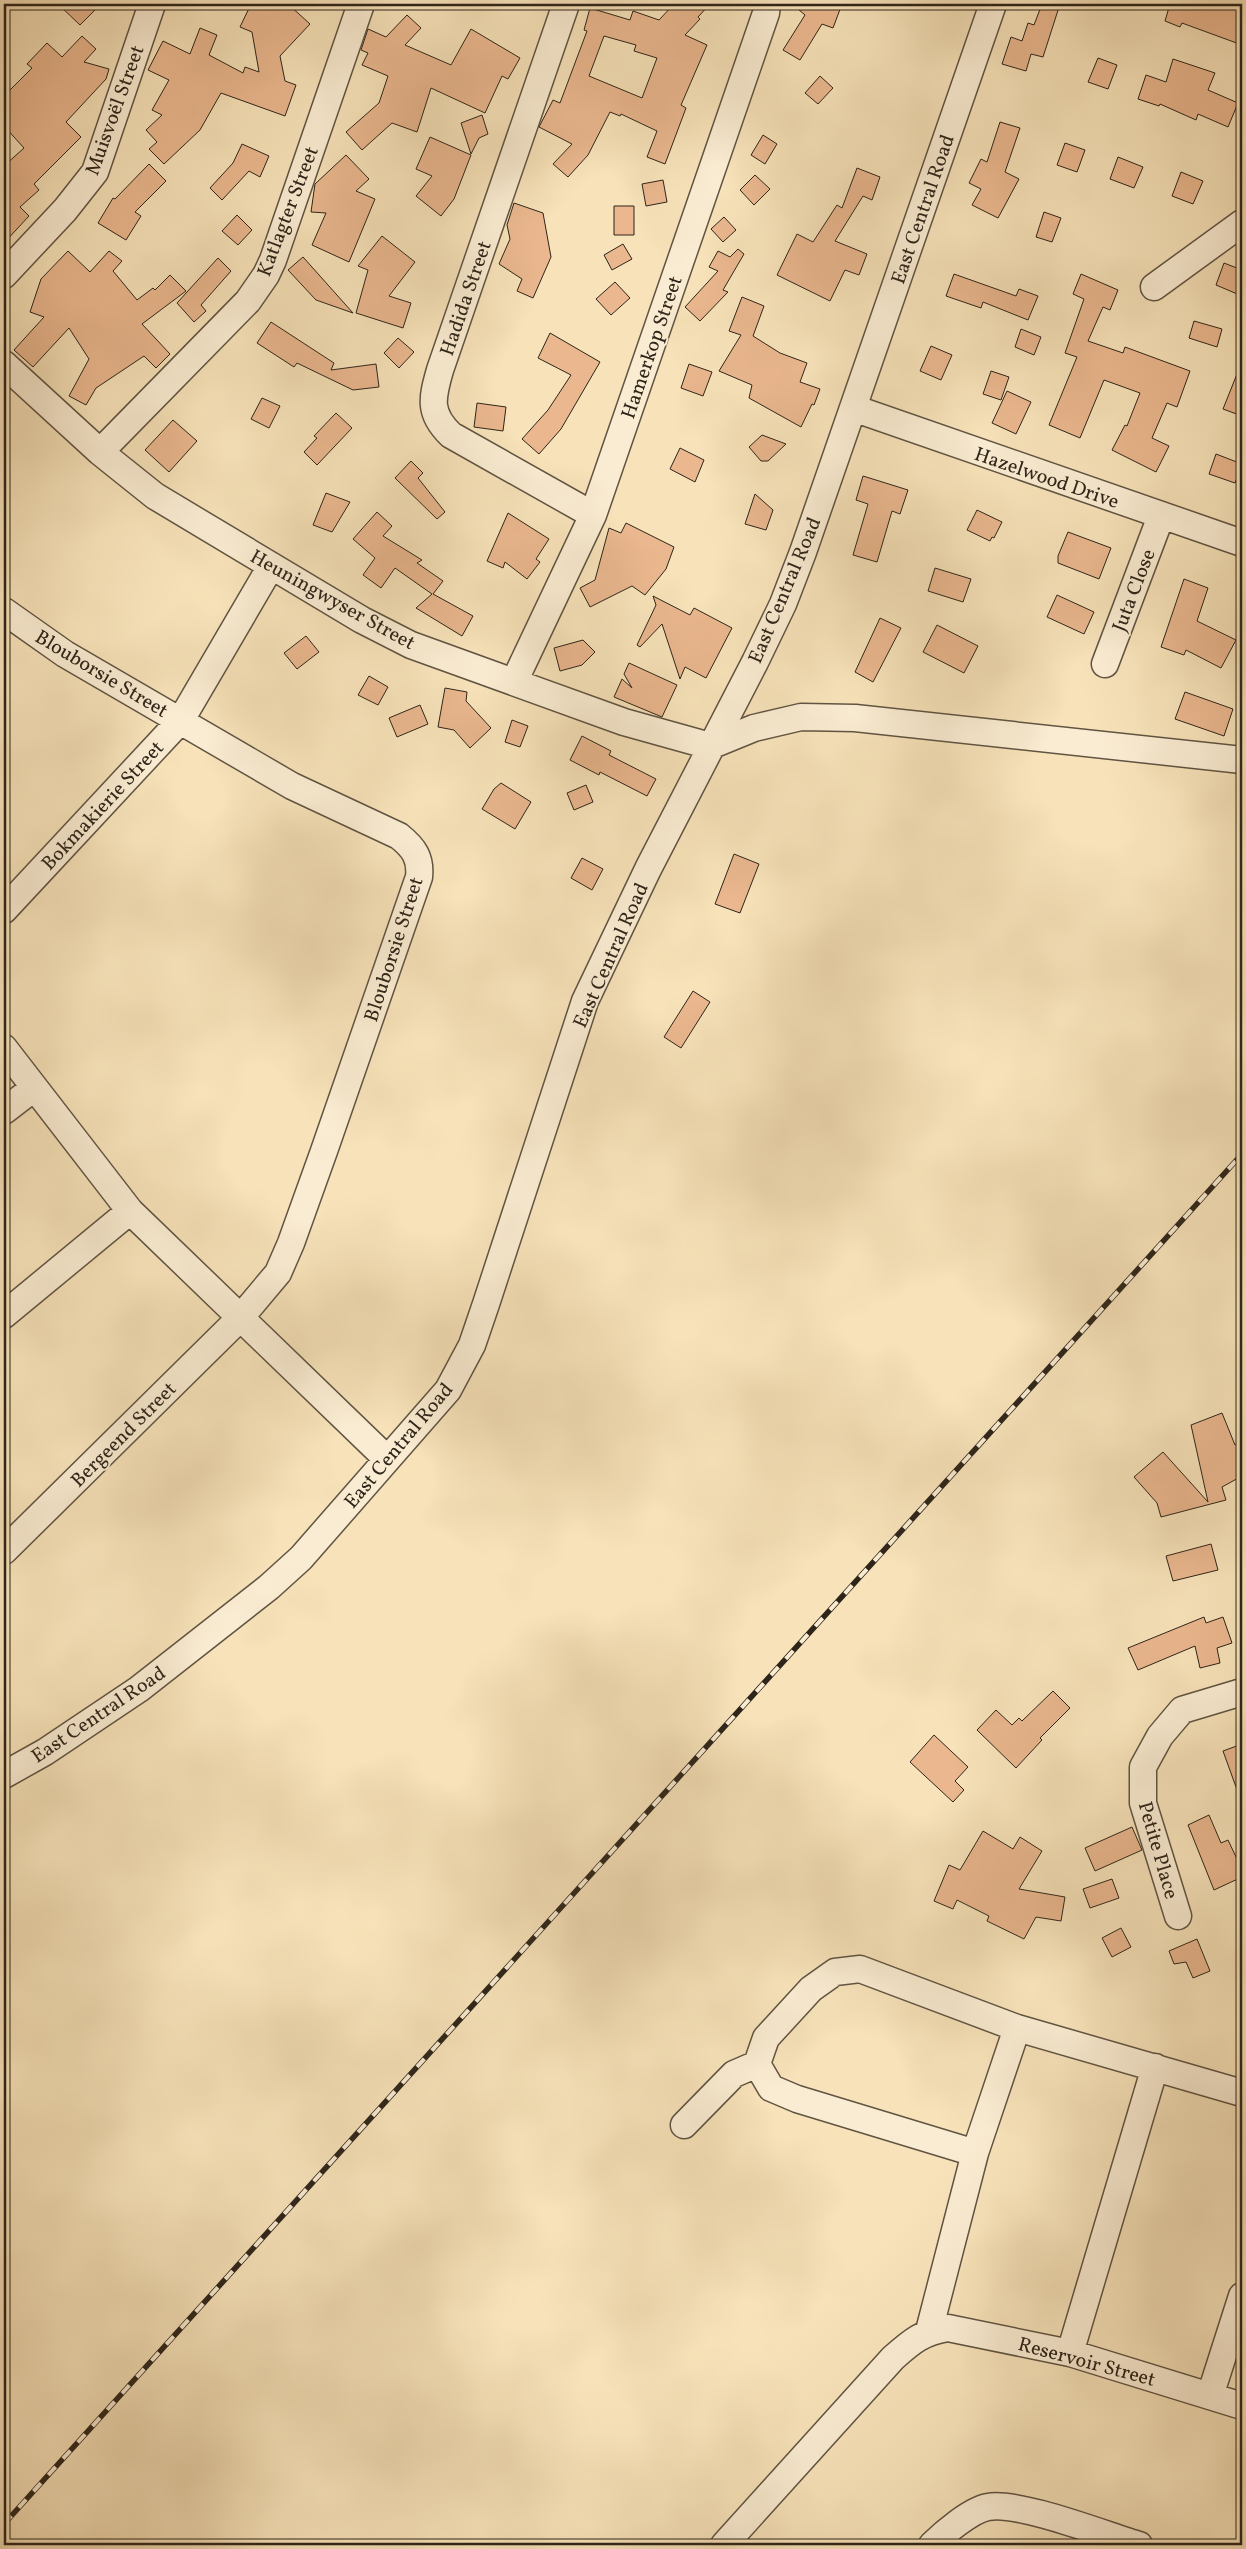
<svg xmlns="http://www.w3.org/2000/svg" width="1246" height="2549" font-family="Vollkorn,serif">
	<rect width="100%" height="100%" fill="#f7e2b9"/>
	<filter id="stains"><feTurbulence type="fractalNoise" baseFrequency=".004" numOctaves="4"/><feColorMatrix values="0 0 0 0 .2 0 0 0 0 .09 0 0 0 0 .02 0 0 0 .5 -.17"/></filter>
	<radialGradient id="worn" r=".72"><stop offset=".6" stop-color="#630" stop-opacity="0"/><stop offset="1" stop-color="#630" stop-opacity=".3"/></radialGradient>
	<path fill="#eab78e" stroke="#2e251a" fill-rule="evenodd" d="M58 4H101L80 25Z
		M251 4H288L310 24 280 56 285 81 296 85 285 116 221 93 200 130 164 164 149 149 157 142 146 130 162 115 152 110 169 80 148 70 163 41 190 54 200 28 217 35 209 55 243 73 245 67 259 72 252 32 240 27Z
		M674 4H710L698 17 700 19 685 35 707 45 681 105 686 108 665 164 647 157 657 131 621 114 620 116 610 112 588 155 568 177 553 164 572 144 539 127 553 100 560 103 587 31 584 30 590 8 630 20 633 11 659 20ZM604 36 636 45 634 51 657 58 642 98 589 76Z
		M792 4H842L833 28 822 24 800 60 783 50 805 15Z
		M1042 4H1060L1043 57 1031 54 1026 71 1002 64 1011 37 1022 41 1028 23 1034 25Z
		M1170 4H1242V45L1182 23 1180 27 1165 21Z
		M407 15 421 28 405 45 451 65 471 29 520 58 508 79 502 76 485 113 431 88 417 132 392 123 362 150 346 132 379 103 388 76 362 65 368 53 361 50 368 29 386 37Z
		M82 36 96 49 84 62 109 69 106 79 66 122 81 137 34 184 39 190 20 207 29 216 4 243V166L24 148 4 126V96L32 68 27 64 47 43 62 57Z
		M1098 58 1117 65 1108 89 1088 82Z
		M1173 59 1215 73 1208 90 1238 103 1228 127 1198 114 1196 120 1160 104 1159 106 1138 99 1146 75 1166 82Z
		M820 76 833 88 818 104 805 93Z
		M482 115 488 134 479 138 471 154 461 123Z
		M1000 122 1020 128 1005 172 1019 179 998 218 972 205 981 189 969 183 981 159 987 162Z
		M763 135 777 144 765 164 751 155Z
		M430 137 471 155 454 199 441 216 416 196 432 176 416 169Z
		M1065 143 1085 150 1077 172 1057 165Z
		M242 144 269 156 260 177 249 171 222 200 210 188 233 163Z
		M346 155 369 179 356 191 375 199 349 262 312 245 326 213 311 212 315 184Z
		M1118 157 1143 167 1134 188 1110 179Z
		M149 164 166 181 135 212 141 216 126 240 98 223 113 198 115 199Z
		M857 168 880 177 872 200 863 196 835 241 867 254 859 275 845 270 830 301 777 275 797 234 813 242 837 205 842 208Z
		M1181 172 1203 181 1193 204 1172 196Z
		M755 175 770 189 754 205 740 190Z
		M663 180 667 202 646 206 642 184Z
		M514 203 543 213 551 257 533 298 517 291 522 279 499 264 510 239 507 225Z
		M614 206H634V235H614Z
		M1044 212 1061 218 1052 242 1036 237Z
		M237 215 252 230 238 245 222 231Z
		M724 217 736 230 723 242 711 229Z
		M382 236 415 262 389 296 411 303 403 328 356 313 368 270 358 266Z
		M623 244 632 259 612 270 604 255Z
		M738 249 744 254 723 290 728 292 700 321 685 307 718 271 709 267 718 251 730 257Z
		M68 251 90 272 109 251 122 261 113 271 137 300 153 288 155 290 170 275 186 291 142 324 170 354 156 368 144 356 96 388 86 405 69 396 89 359 69 328 33 367 14 350 44 317 30 312 41 279Z
		M303 257 353 313 316 300 288 270Z
		M218 258 231 271 201 305 206 311 194 322 177 303Z
		M1224 263 1242 270V296L1216 285Z
		M954 274 1016 296 1019 289 1038 296 1028 320 983 302 981 308 946 296Z
		M1081 274 1118 290 1110 310 1103 307 1088 341 1123 353 1125 347 1190 371 1177 407 1167 403 1152 438 1169 446 1156 472 1112 450 1125 425 1127 426 1140 393 1104 380 1080 438 1049 425 1077 357 1065 353 1084 299 1073 294Z
		M615 282 630 298 611 315 596 299Z
		M742 297 764 306 753 336 780 353 807 363 800 382 820 389 814 405 812 404 801 427 749 398 752 385 719 371 741 335 729 331Z
		M1194 321 1222 329 1217 347 1189 338Z
		M271 322 334 363 331 370 376 364 379 387 353 390 297 363 294 367 257 343Z
		M1021 329 1041 337 1034 355 1015 347Z
		M550 333 600 362 561 429 539 454 522 439 548 410 571 375 538 358Z
		M398 338 414 352 399 368 384 353Z
		M931 346 952 355 941 380 920 371Z
		M689 364 712 372 703 396 681 388Z
		M1241 364H1242V416L1223 409Z
		M991 371 1009 377 1001 400 983 394Z
		M1007 391 1031 402 1016 434 992 423Z
		M262 398 280 406 269 428 251 419Z
		M477 403 506 407 503 431 474 427Z
		M336 413 352 428 317 465 304 452 317 438 314 436Z
		M173 420 197 441 169 472 145 450Z
		M762 435 786 444 768 461H761L749 447Z
		M680 448 704 460 695 482 670 469Z
		M1216 454 1242 464 1235 483 1209 474Z
		M411 461 423 473 418 478 445 512 437 519 395 478Z
		M863 476 908 490 900 514 892 511 877 562 853 555 868 504 856 500Z
		M326 493 350 502 332 532 313 525Z
		M755 494 773 510 766 530 745 524Z
		M977 510 1002 522 994 538 992 537 990 541 967 530Z
		M377 512 392 526 383 536 422 560 417 563 443 581 433 594 473 616 462 636 416 608 432 594 395 568 381 588 363 575 375 558 353 539Z
		M508 513 549 539 536 559 540 562 527 579 505 562 503 568 487 561Z
		M626 523 674 547 666 569 645 595 632 586 590 607 580 588 595 580 609 528 621 533Z
		M1068 532 1111 548 1099 579 1058 563V556Z
		M935 568 971 579 963 602 928 591Z
		M1184 579 1208 588 1197 621 1236 640 1221 668 1186 650 1184 655 1161 647Z
		M1057 595 1094 612 1084 634 1047 617Z
		M653 596 690 615 694 608 732 628 706 678 685 667 680 679 662 624 640 647 637 645 656 605Z
		M880 618 901 628 873 682 855 672Z
		M937 625 978 646 964 673 923 652Z
		M306 636 319 652 297 669 284 653Z
		M583 640 595 652 582 665 560 671 554 648Z
		M629 663 677 685 662 717 614 697 622 679 632 688 624 674Z
		M369 676 388 687 378 705 358 695Z
		M445 688 467 692 466 701 491 728 470 748 454 730 438 727Z
		M1185 692 1233 709 1224 736 1175 719Z
		M420 705 428 724 397 737 389 718Z
		M512 720 528 726 520 747 505 742Z
		M582 736 611 751 609 755 656 779 647 796 600 772 599 775 570 760Z
		M501 783 531 802 515 829 482 809 494 789Z
		M586 785 593 802 574 810 567 793Z
		M734 854 759 864 740 913 715 904Z
		M582 858 603 869 592 890 571 878Z
		M693 991 710 1002 681 1048 664 1037Z
		M1222 1413 1235 1445 1242 1441V1476L1222 1487 1226 1500 1161 1517 1157 1503 1134 1477 1163 1452 1208 1502 1191 1425Z
		M1211 1544 1218 1570 1173 1581 1166 1556Z
		M1204 1617 1206 1623 1223 1617 1232 1643 1217 1648 1220 1663 1200 1668 1195 1646 1138 1670 1128 1648Z
		M1053 1691 1070 1708 1040 1738 1042 1740 1016 1768 977 1730 996 1710 1012 1725 1019 1718 1022 1721Z
		M934 1735 968 1767 955 1781 964 1790 953 1802 910 1762Z
		M1242 1744V1797L1240 1798 1223 1751Z
		M1209 1815 1221 1843 1228 1840 1237 1859 1242 1856V1877L1214 1890 1188 1825Z
		M1132 1827 1142 1850 1095 1871 1085 1848Z
		M983 1831 1013 1849 1020 1837 1042 1851 1019 1889 1065 1897 1061 1921 1036 1917 1024 1939 987 1921 989 1916 957 1900 953 1909 934 1901 949 1865 960 1870Z
		M1112 1879 1119 1898 1090 1908 1083 1889Z
		M1121 1928 1131 1947 1112 1957 1102 1938Z
		M1197 1939 1210 1971 1193 1978 1186 1962 1174 1964 1169 1951Z"/>
	<g fill="none" stroke-linecap="round" stroke-linejoin="round">
		<g stroke="#605442" stroke-width="29">
			<path id="minor" d="M566 4 440 370C432 398 428 413 451 435L593 515
				M4 275 65 210 95 172 152 4
				M1154 287 1242 223
				M4 364 100 452 155 496 362 620 411 645 624 722 710 746 754 728 801 717 855 718 1242 760
				M853 408 1242 543
				M100 452 248 301 266 275 273 260 361 4
				M4 611 65 654 292 786 399 836C414 848 421 858 419 877L324 1151 291 1243 278 1273 241 1317 4 1551
				M1105 664 1161 516
				M514 682 593 515 766 13 767 4
				M4 910 181 720 271 566
				M4 1048 130 1211 387 1459
				M4 1111 34 1088
				M4 1315 130 1211
				M4 1775 45 1752 139 1689 269 1587 301 1558 448 1390 472 1345 486 1304 585 1001 648 869 755 662 783 604 803 552 993 4
				M1178 1916 1143 1803V1767L1160 1736 1182 1710 1242 1692
				M684 2125 734 2074 757 2064
				M975 2153 797 2099 771 2088 757 2064 766 2038 811 1989 835 1972 860 1969 1017 2028 1242 2093
				M929 2331 975 2153 1017 2028
				M1070 2353 1155 2067
				M1210 2396 1242 2296
				M724 2545 893 2358C912 2341 923 2332 948 2328L1070 2353 1242 2406
				M932 2545C944 2533 971 2510 988 2507 1019 2501 1105 2535 1139 2545"/>
		</g>
		<use href="#minor" stroke="#faecd2" stroke-width="26"/>
		<g stroke="#2e251a" stroke-width="5.5">
			<path id="rail" d="M4 2524 1242 1154"/>
		</g>
		<use href="#rail" stroke="#faecd2" stroke-width="4" stroke-dasharray="11" stroke-linecap="butt"/>
	</g>
	<g text-anchor="middle" stroke-width="4" stroke-linejoin="round" paint-order="stroke">
		<g font-size="20" fill="#2e251a" stroke="#faecd2">
			<text transform="translate(114 110) rotate(-70)" y="7">Muisvoël Street</text>
			<text transform="translate(922 209) rotate(-71)" y="7">East Central Road</text>
			<text transform="translate(287 211) rotate(-69)" y="7">Katlagter Street</text>
			<text transform="translate(465 298) rotate(-71)" y="7">Hadida Street</text>
			<text transform="translate(651 347) rotate(-71)" y="7">Hamerkop Street</text>
			<text transform="translate(1047 477) rotate(19)" y="7">Hazelwood Drive</text>
			<text transform="translate(784 590) rotate(-67)" y="7">East Central Road</text>
			<text transform="translate(1133 590) rotate(-69)" y="7">Juta Close</text>
			<text transform="translate(333 599) rotate(29)" y="7">Heuningwyser Street</text>
			<text transform="translate(102 673) rotate(31)" y="7">Blouborsie Street</text>
			<text transform="translate(102 805) rotate(-47)" y="7">Bokmakierie Street</text>
			<text transform="translate(393 949) rotate(-72)" y="7">Blouborsie Street</text>
			<text transform="translate(610 955) rotate(-66)" y="7">East Central Road</text>
			<text transform="translate(123 1434) rotate(-45)" y="7">Bergeend Street</text>
			<text transform="translate(398 1445) rotate(-50)" y="7">East Central Road</text>
			<text transform="translate(98 1714) rotate(-34)" y="7">East Central Road</text>
			<text transform="translate(1159 1850) rotate(74)" y="7">Petite Place</text>
			<text transform="translate(1087 2361) rotate(15)" y="7">Reservoir Street</text>
		</g>
	</g>
	<rect width="1246" height="2549" fill="none" stroke="#f7e2b9" stroke-width="20"/>
	<rect x="5" y="5" width="1236" height="2539" fill="none" stroke="#2e251a" stroke-width="2.5"/>
	<rect x="10" y="10" width="1226" height="2529" fill="none" stroke="#2e251a"/>
	<rect width="100%" height="100%" filter="url(#stains)"/>
	<rect width="100%" height="100%" fill="url(#worn)"/>
</svg>
